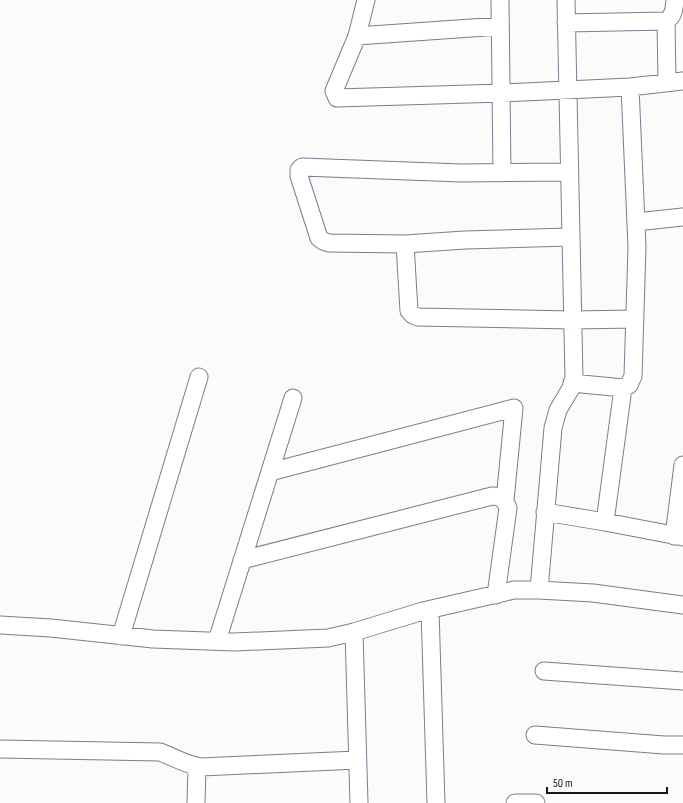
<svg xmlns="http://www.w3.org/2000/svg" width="683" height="803" font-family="'Sofia Sans Condensed',sans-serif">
	<rect width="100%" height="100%" fill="#fbfbfb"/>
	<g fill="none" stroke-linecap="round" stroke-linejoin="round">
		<g stroke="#7d7b90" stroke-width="19">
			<path id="minor" d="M366 0 357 36 334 91 337 98 502 93 630 87 683 81
				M500 0 502 173
				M666 21 667 82
				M566 23 666 21C674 16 674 9 675 0
				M357 36 500 26
				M569 172 461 173 302 167 299 170V176L319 238 323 241 329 243 405 244 465 240 570 237
				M636 222 683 217
				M405 244 409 311 413 315 418 317 572 320 635 319
				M572 383 623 388 629 385 633 376 637 247 630 87
				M270 472 514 408 505 500
				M545 512 605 522 683 537
				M605 522 623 388
				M674 536 683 465
				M242 560 492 496C501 496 504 499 508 508L496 595
				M539 590 553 428 558 410 571 388 574 378 566 0
				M430 610 436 803
				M0 625 51 628 153 639 235 642 328 638 354 632 423 611 514 590H539L593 593 683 605
				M354 632 359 803
				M121 636 199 377
				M217 641 293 398
				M544 671 683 681
				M535 735 664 745H683
				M0 749 160 752C174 757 186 765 201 767L357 760
				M196 803 197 766
				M515 803H536"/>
		</g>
		<use href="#minor" stroke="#fff" stroke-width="17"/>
	</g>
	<path d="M547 787v6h120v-6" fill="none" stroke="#16151d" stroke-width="2"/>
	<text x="553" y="787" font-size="12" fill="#16151d" stroke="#ffffff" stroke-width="3" paint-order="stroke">50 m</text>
</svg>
